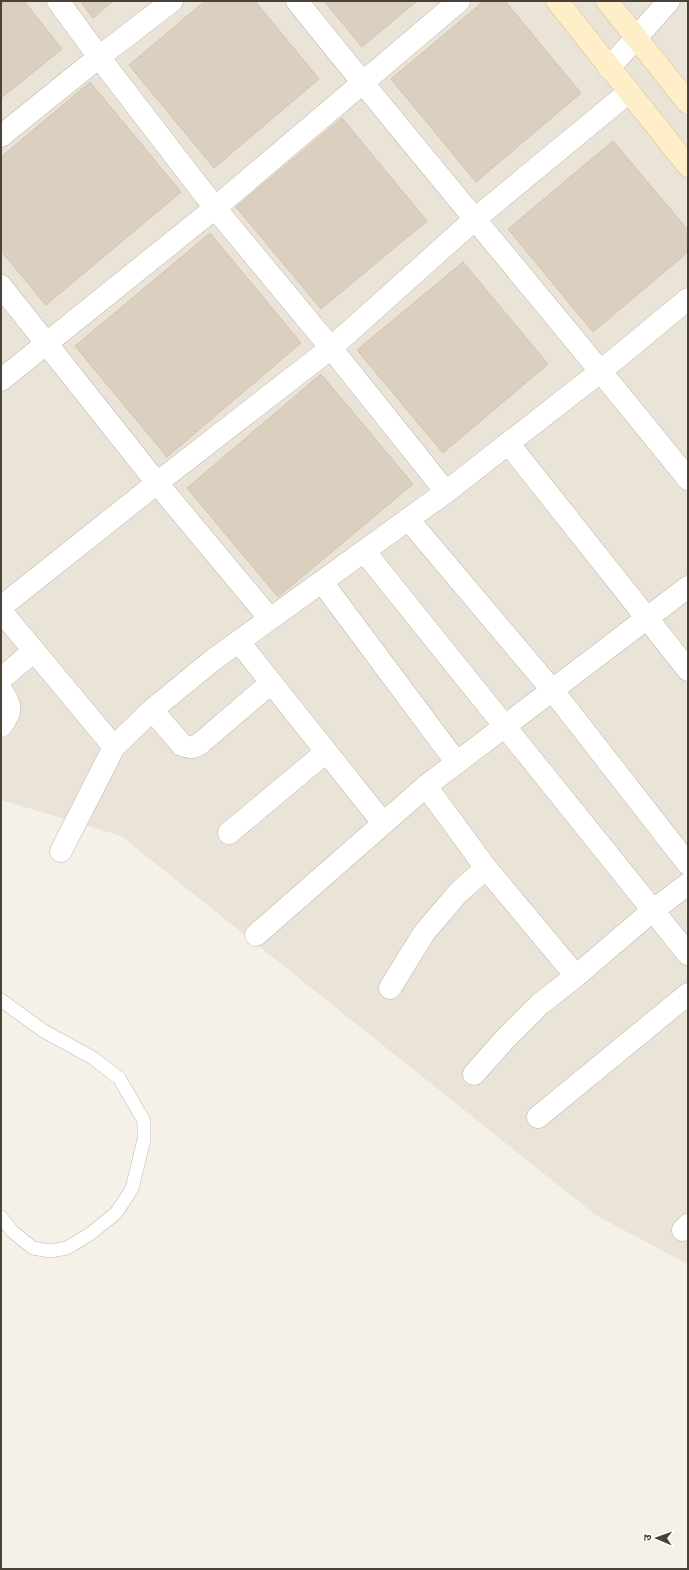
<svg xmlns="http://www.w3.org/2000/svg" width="689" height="1570" font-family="'Varela Round','Noto Sans Devanagari',sans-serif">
	<rect width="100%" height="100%" fill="#f5f1e9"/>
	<path fill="#eae3d7" d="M1 1H688V1264L597 1216 121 836 1 800Z"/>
	<path fill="#dbcfc0" stroke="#d3c4b0" d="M1 1H24L62 49 1 98Z
		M80 1H113L93 18Z
		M205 1H255L319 79 214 168 129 65Z
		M324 1H417L362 47Z
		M484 1H505L581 93 476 182 391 79Z
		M90 82 181 192 46 305 1 251V157Z
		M342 118 427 221 321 309 236 207Z
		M613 141 688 230V252L593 332 508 229Z
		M210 233 301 343 167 457 75 346Z
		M463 262 548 364 443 453 357 350Z
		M321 374 413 484 278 597 187 488Z"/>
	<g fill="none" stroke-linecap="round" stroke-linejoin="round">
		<g stroke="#c2b8ab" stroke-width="14">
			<path id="lane" d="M1 1000 42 1030 93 1058 119 1078 144 1121V1139L132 1189 116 1213 90 1234 67 1248 50 1251 33 1248 13 1232 1 1217"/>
		</g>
		<g stroke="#c2b8ab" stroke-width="23">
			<path id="street" d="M58 1 99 57 215 208 331 348 446 492
				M297 1C425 162 559 318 688 479
				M609 68 669 1
				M1 136 99 57 172 1
				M1 286 157 483 270 619
				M1 380 215 208 459 1
				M508 443 688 670
				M408 519 553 691 688 864
				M364 551 688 954
				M322 582 457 763
				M1 607 157 483 331 348 475 219 629 92
				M1 611 114 747 152 710 213 660 446 492 601 371 688 299
				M239 642 383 823
				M1 680 3 677 34 651
				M1 690C3 694 7 698 8 702 12 711 7 719 1 726
				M152 710 182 745C191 749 195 747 202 742L271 683
				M426 786 486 868 576 976
				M229 833 326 752
				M61 851 114 747
				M256 935 426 786 688 587
				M390 988 424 933 458 893 486 868
				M474 1074 506 1038 540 1004 576 976 652 911 688 884
				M538 1117 688 994
				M683 1230 688 1225"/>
		</g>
		<g stroke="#d8c396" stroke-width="23">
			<path id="secondary" d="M557 1 688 166
				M607 1 688 103"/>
		</g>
		<use href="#lane" stroke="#fff" stroke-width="13"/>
		<use href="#street" stroke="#fff" stroke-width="22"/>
		<use href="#secondary" stroke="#ffefc9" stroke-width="22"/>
	</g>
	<rect width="689" height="1570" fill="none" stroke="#4a4137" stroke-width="4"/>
	<g transform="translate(657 1538) rotate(272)" stroke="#ffffff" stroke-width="3" paint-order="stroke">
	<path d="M0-3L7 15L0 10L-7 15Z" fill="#4a4137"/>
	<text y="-6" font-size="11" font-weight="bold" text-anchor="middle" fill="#4a4137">उ</text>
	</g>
</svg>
